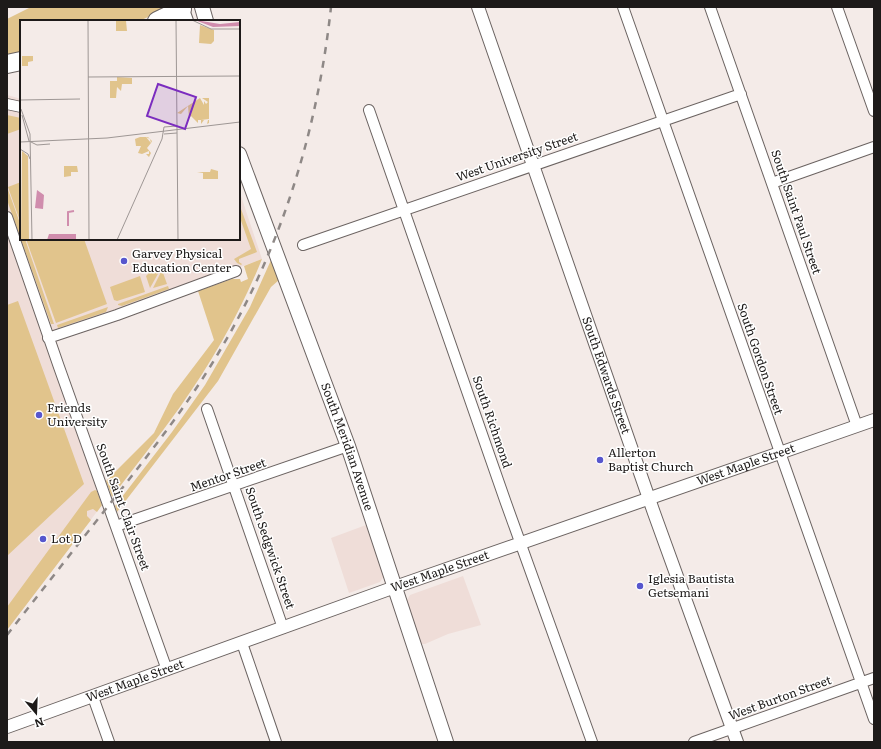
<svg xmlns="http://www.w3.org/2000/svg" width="881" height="749" font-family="Literata,serif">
	<rect width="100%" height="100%" fill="#f4ebe8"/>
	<path fill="#efddd8" d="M7 95 21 99V239H239V190L262 259 44 339 102 505 7 630Z
		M366 525 384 576 380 582 349 593 331 538Z
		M463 576 481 625 448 634 425 644H422L419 642 407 605V600L410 595Z"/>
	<path fill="#e1c48c" d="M31 7H171L139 21H21V55L7 57V19Z
		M7 115 21 118V129L7 134Z
		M21 182V224L8 187Z
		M7 187 21 226V239H25L54 324H51L7 200Z
		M241 209 257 252 239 259V262L242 264 241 265 237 263 234 259 251 249 239 215V210Z
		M26 239H84L107 304 56 323Z
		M262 259C241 311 212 362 180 407 158 438 134 467 112 497L106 481 154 433 173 394 214 340 198 291 232 279H240L241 282 248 279 244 266Z
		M271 260 279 280 271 287 218 381 117 512 115 506 172 432 205 385 250 307Z
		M156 270 159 272 150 288 146 276 150 272Z
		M162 270 167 284 153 288Z
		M140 276 145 292 117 301 114 300 110 287Z
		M168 286 169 289 122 306 118 305V304Z
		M18 301 84 484 7 556V305Z
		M108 307 106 312 58 328 57 325Z
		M95 490 97 491 102 505 97 512 93 509 87 511V516L91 520 7 630V607L91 492Z"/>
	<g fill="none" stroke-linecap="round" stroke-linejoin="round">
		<g stroke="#6b6361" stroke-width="12">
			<path id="minor" d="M623 7 874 719
				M710 7 857 426
				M837 7 874 111
				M7 104 21 107
				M369 110 506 503 592 742
				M772 183 874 147
				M7 217 59 367 167 670
				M303 245 741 94
				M48 338 117 315 236 271
				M207 409 283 628
				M116 526 348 446
				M242 643 276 742
				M93 697 109 742
				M694 742 874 678"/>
		</g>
		<g stroke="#6b6361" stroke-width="14">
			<g id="tertiary">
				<path id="s1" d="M478 7 654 513 737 742"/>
				<path id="s2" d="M7 727 395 587 874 420"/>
			</g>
		</g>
		<g stroke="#6b6361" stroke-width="16">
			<g id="secondary">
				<path d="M181 7 186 21"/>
				<path d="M202 7 206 21"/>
				<path id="s3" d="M239 154 348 446 446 742"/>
			</g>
		</g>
		<g stroke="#6b6361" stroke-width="20">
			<path id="motorway" d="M157 21 182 9
				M7 64 21 61"/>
		</g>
		<use href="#minor" stroke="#fff" stroke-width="10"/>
		<use href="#tertiary" stroke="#fff" stroke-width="12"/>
		<use href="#secondary" stroke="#fff" stroke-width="14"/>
		<use href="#motorway" stroke="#fff" stroke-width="18"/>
		<path stroke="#8e8886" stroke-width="2.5" stroke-dasharray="7 7" stroke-linecap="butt" d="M7 635C43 589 80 542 116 496 153 449 189 403 219 352 282 247 318 128 331 7"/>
	</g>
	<g fill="#5756cd" stroke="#fff" stroke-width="1.5">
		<circle cx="124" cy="261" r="4"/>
		<circle cx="39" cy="415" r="4"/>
		<circle cx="600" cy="460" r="4"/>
		<circle cx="43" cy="539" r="4"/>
		<circle cx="640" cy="586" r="4"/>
	</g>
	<g text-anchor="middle" stroke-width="3" stroke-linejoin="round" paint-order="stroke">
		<g font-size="12" fill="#1d1a19" stroke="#fff">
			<text transform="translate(517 157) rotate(-19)" y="4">West University Street</text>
			<text transform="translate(796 212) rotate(71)" y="4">South Saint Paul Street</text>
			<text transform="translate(760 359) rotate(71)" y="4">South Gordon Street</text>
			<text dy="4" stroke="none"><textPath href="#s1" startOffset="390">South Edwards Street</textPath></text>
			<text transform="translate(492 422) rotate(71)" y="4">South Richmond</text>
			<text dy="4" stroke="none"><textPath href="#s3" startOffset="312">South Meridian Avenue</textPath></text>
			<text dy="4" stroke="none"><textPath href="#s2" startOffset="784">West Maple Street</textPath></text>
			<text transform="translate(228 475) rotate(-19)" y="4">Mentor Street</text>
			<text transform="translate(123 507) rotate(70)" y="4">South Saint Clair Street</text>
			<text transform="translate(270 548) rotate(71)" y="4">South Sedgwick Street</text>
			<text dy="4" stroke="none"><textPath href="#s2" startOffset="460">West Maple Street</textPath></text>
			<text dy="4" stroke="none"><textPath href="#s2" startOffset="136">West Maple Street</textPath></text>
			<text transform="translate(780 698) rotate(-20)" y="4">West Burton Street</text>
		</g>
		<g font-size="12" fill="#1d1a19" stroke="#fff" text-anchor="start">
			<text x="132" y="258">Garvey Physical<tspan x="132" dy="14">Education Center</tspan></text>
			<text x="47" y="412">Friends<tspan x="47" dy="14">University</tspan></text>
			<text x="608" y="457">Allerton<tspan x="608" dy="14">Baptist Church</tspan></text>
			<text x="51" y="543">Lot D</text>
			<text x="648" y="583">Iglesia Bautista<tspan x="648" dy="14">Getsemani</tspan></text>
		</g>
	</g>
	<g transform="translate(20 20)">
		<rect width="220" height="220" fill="#f4ebe8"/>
		<path d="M109 0 106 1 107 11H96V1ZM180 5 194 10V21L191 24 179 23ZM2 36H13V41L8 42V46H2ZM97 57 112 58V64H102L101 71 97 67 96 78H90V61H97ZM180 78 184 85V81L186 84 188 82 182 78H189V99H181L189 100V103L187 104 188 100H184L181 104V100H178V103L171 96 169 98 168 86 161 94 157 93ZM120 117H128L132 121 131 123 130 119 126 117 131 123 127 128 131 133 129 137 126 134H129V131L122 134V138V134L118 133 121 126H116L115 119ZM2 131 8 136 9 220H1ZM44 146H57L58 152H51V156L44 157ZM191 149 198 151V159H183V153L177 152H190Z" fill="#e1c48c"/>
		<path d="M175 0 200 4 220 2V6L193 7ZM17 170 24 175 23 189 15 188ZM29 214H56V220H27Z" fill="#d08dad"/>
		<path fill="none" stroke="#d08dad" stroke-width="2" d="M48 206V192L54 191"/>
		<path fill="none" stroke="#9e9795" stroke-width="1" d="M68 0 69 220M156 0 158 220M172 0 191 9H220M68 57 220 56M0 80 60 79M1 89 10 114 12 220M2 95 9 121 17 125 30 124M144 114 157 113M0 122 87 118 220 102M0 129 8 134 10 139M97 220 142 119 144 107 157 106"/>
		<path fill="#7b2cbf" fill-opacity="0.15" stroke="#7b2cbf" stroke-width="2" d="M138 64 176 77 165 109 127 96Z"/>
		<rect width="220" height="220" fill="none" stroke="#1d1a19" stroke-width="2"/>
	</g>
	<rect width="881" height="749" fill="none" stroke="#1d1a19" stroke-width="16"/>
	<g transform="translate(36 713) rotate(161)" stroke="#ffffff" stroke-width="3" paint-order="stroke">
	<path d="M0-3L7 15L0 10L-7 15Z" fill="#1d1a19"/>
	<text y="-6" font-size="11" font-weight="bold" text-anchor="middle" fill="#1d1a19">N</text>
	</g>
</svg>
